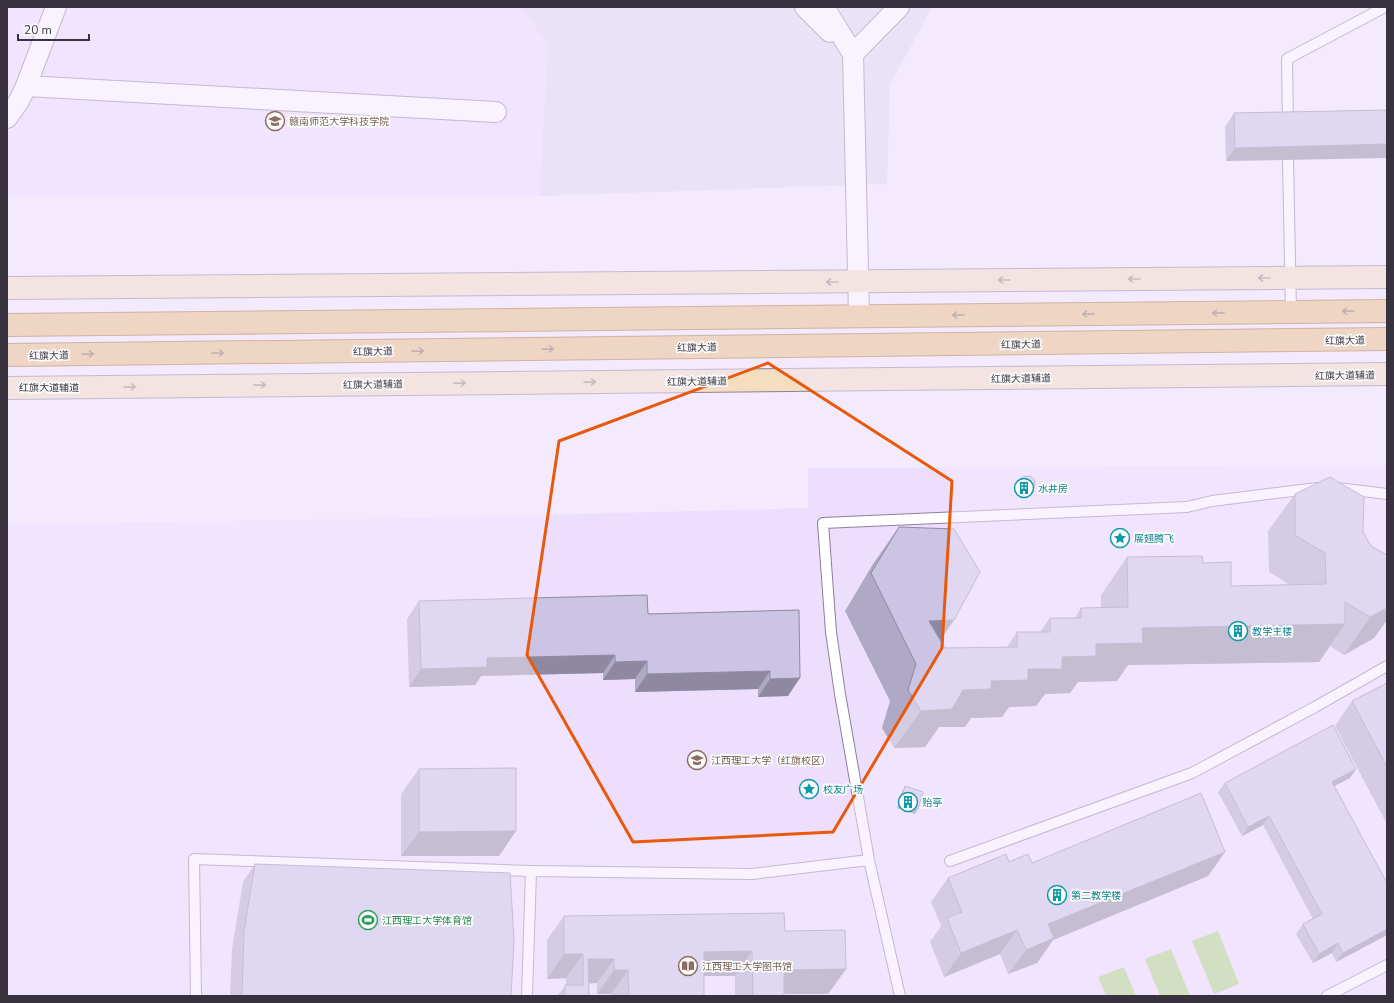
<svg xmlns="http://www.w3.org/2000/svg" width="1394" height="1003" font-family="'Nunito Sans','Noto Sans SC',sans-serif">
	<rect width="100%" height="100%" fill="#f3eafe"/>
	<path fill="#e1daef" d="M521 7H932L890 85 887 184 539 196 548 45Z"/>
	<path fill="#eddefe" d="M7 7H521L548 45 539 196H7Z
		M1387 465V996H7V524L384 519 808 508V468Z"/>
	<path fill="#abd37a" d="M1218 931 1239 984 1214 994 1192 941Z
		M1171 949 1190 996H1160L1145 959Z
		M1124 967 1136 996H1106L1098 977Z"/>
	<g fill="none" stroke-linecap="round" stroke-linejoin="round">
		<g stroke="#8d7f9d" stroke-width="12">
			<path id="service" d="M1288 126 1287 59 1385 7
				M1288 160 1291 312
				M1337 488 1387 494
				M950 861 1192 773 1315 707 1387 666
				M196 996 194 859 531 871 752 874 869 860
				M527 996 531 871
				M900 996 869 860 840 694 831 632 823 523 1187 507 1212 501 1317 488
				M1327 996 1387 965"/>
		</g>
		<g stroke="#8d7f9d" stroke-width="22">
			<path id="minor" d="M805 7 830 32
				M824 7 853 54 859 316
				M853 54 899 7
				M26 86 496 112
				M7 118 19 101 26 86 56 7"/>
		</g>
		<g stroke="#8d7f9d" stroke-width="24">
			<path id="secondary" d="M7 288 1387 277
				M7 388 1387 374"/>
		</g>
		<g stroke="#a57031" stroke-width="24">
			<path id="primary" d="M7 325 1387 311
				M7 355 1387 339"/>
		</g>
		<use href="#service" stroke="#fff" stroke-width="10"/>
		<use href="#minor" stroke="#fff" stroke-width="20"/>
		<use href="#secondary" stroke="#f5debf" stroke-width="22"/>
		<use href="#primary" stroke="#ecbd7f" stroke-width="22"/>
	</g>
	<path fill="#afa9c5" d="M1387 110 1226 161 1225 127 1234 113Z
		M1022 477 1031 492 1027 496H1022L1017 493 1016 486Z
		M1295 494 1363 532 1374 638 1344 655 1330 646 1319 662 1128 665 1117 681 1078 682 1070 693 1045 694 1036 706 1009 707 1002 717 971 718 965 727H939L925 747 894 748 882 728 890 701 845 611 873 564 899 527 954 620 940 640 945 648 1007 647 1017 632H1040L1050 618H1075L1081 608H1101V595L1127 557 1203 563 1231 586 1290 585 1269 572 1268 531Z
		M419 601 648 614 799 610 788 696 758 697V689L635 692V679L603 680V673L481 676 475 685 409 687 407 619Z
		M1387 683V824L1335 726 1352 701Z
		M419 769 516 831 499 856H401V794Z
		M1356 769 1350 778 1334 786 1387 883V935L1336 962 1332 953 1313 963 1296 934 1303 924 1313 919 1263 825 1242 836 1218 792 1225 783Z
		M905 786 915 814 897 808 902 791Z
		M1225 852 1208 876 1053 940 1037 963 1008 974 1000 954 944 977 930 942 941 926 931 902 948 878 1009 862 1032 863Z
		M255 864 511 996H230L232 949 243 882Z
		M564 916 785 931 846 969 828 994H784V996H735V976H704V996H611V994H597V983H589V996H557L566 985V978L547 979V940Z"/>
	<path fill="#8e89a0" d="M1387 144V158L1226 161 1235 148Z
		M1034 488 1031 492 1027 496H1022L1025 491Z
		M1387 608V620L1374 638 1344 655 1370 617Z
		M954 620 928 657 929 621Z
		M1345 624 1319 662 1128 665 1117 681 1078 682 1070 693 1045 694 1036 706 1009 707 1002 717 971 718 965 727H939L925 747 894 748 921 711 963 690 1028 669 1142 628Z
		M615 655 603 673 481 676 475 685 409 687 421 669 487 658Z
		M647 661 635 679 603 680 615 662Z
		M770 671 758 689 635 692 647 674Z
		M800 678 788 696 758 697 770 679Z
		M1356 769 1350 778 1325 791 1332 782Z
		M900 804 918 809 915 814 897 808Z
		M1269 816 1263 825 1242 836 1248 827Z
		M516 831 499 856H401L419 832Z
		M1225 852 1208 876 1053 940 1037 963 1008 974 1026 950 1048 924Z
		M1387 929V935L1336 962 1343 953Z
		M1017 930 1000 954 944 977 961 953Z
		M1338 943 1332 953 1313 963 1319 954Z
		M752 951 735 976H687L704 952Z
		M564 954H583L566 978 547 979Z
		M588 959H614L597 983 583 984Z
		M846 969 828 994H767L784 970Z
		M614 970H628L611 994H597Z"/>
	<path fill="#cbc4e5" stroke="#8e89a0" d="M1387 110V144L1235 148 1234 113Z
		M1030 476 1034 479 1035 482 1034 488 1030 491H1025L1021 488 1019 481 1022 477Z
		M1330 477 1364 497 1363 532 1371 546 1387 555V608L1370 617 1345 602V624L1142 628 1143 643 1096 644V656L1062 657V669H1028V680L991 681V689L963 690 952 709 921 711 908 690 916 664 871 573 899 527 954 529 980 572 954 620 929 621 945 648 1017 647V632H1050V618H1081V608L1128 607 1127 557 1202 556 1203 563 1231 562V586L1326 584 1325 553 1295 535V494Z
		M647 595 648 614 799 610 800 678 770 679V671L647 674V661L615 662V655L487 658V667L421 669 419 601Z
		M1387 683V767L1352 701Z
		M1333 725 1356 769 1332 782 1387 883V929L1343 953 1338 943 1319 954 1303 924 1322 914 1269 816 1248 827 1225 783Z
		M516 768V831L419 832V769Z
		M905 786 923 792 918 809 900 804Z
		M1201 793 1225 852 1048 924 1054 938 1026 950 1017 930 961 953 947 918 962 912 948 878 1006 854 1009 862 1028 854 1032 863Z
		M255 864 510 873 514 940 511 996H242L244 931Z
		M784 913 785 931 845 930 846 969 784 970V996H753L752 951 704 952V996H629L628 970H614V959H588L589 996H565V985H583V954H564V916Z"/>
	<defs><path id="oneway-shaft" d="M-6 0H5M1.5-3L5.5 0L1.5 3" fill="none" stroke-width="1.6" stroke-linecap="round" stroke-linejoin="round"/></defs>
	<g stroke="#96887f">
		<use href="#oneway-shaft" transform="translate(1264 278) rotate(180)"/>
		<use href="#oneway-shaft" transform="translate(1134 279) rotate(180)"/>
		<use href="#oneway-shaft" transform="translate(1004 280) rotate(180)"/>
		<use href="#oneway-shaft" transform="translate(832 282) rotate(180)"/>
		<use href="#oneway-shaft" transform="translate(590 382) rotate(-1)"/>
		<use href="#oneway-shaft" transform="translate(460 383) rotate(-1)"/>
		<use href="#oneway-shaft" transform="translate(260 385) rotate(-1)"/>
		<use href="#oneway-shaft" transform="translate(130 387) rotate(-1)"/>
	</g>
	<g stroke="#89715c">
		<use href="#oneway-shaft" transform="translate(1348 311) rotate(179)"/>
		<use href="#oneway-shaft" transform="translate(1218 313) rotate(179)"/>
		<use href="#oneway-shaft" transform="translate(1088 314) rotate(179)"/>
		<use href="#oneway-shaft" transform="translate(958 315) rotate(179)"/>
		<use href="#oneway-shaft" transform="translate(548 349) rotate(-1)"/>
		<use href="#oneway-shaft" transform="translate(418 351) rotate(-1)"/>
		<use href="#oneway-shaft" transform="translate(218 353) rotate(-1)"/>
		<use href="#oneway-shaft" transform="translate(88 354) rotate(-1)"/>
	</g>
	<path d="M0 0H1394V1003H0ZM768 363 952 481 942 648 833 832 633 842 527 655 559 441Z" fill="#f3eafe" fill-opacity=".55" fill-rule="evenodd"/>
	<path fill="none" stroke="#e8590c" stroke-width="3" stroke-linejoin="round" d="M768 363 952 481 942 648 833 832 633 842 527 655 559 441Z"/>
	<defs>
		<g id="university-ring" transform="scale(1)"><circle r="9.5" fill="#fcfcfc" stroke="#8d6e63" stroke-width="1.5"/><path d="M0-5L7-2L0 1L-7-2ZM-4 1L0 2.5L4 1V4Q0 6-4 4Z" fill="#8d6e63"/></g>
		<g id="building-ring" transform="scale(1)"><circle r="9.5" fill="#fcfcfc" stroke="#0f9aa8" stroke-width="1.5"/><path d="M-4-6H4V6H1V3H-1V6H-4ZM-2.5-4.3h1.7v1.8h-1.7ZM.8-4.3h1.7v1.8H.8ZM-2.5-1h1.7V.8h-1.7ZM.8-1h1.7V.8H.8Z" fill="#0f9aa8"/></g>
		<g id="sight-ring" transform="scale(1)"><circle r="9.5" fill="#fcfcfc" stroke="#0f9aa8" stroke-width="1.5"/><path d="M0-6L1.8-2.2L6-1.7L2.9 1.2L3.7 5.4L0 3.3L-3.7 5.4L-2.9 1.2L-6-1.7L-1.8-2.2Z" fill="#0f9aa8"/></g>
		<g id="stadium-ring" transform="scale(1)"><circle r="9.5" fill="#fcfcfc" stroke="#2e9e5b" stroke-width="1.5"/><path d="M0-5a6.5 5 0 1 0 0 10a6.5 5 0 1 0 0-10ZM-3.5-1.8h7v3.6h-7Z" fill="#2e9e5b"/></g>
		<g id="library-ring" transform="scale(1)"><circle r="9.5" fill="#fcfcfc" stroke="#8d6e63" stroke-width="1.5"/><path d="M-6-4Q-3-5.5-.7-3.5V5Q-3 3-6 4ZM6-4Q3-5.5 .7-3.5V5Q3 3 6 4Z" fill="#8d6e63"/></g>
	</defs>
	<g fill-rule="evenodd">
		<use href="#university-ring" x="275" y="121"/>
		<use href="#building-ring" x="1024" y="488"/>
		<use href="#sight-ring" x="1120" y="538"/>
		<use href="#building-ring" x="1238" y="631"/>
		<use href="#university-ring" x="697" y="760"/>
		<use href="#sight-ring" x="809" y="789"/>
		<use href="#building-ring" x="908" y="802"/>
		<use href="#building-ring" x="1057" y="895"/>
		<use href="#stadium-ring" x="368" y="920"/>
		<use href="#library-ring" x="688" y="966"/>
	</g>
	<g text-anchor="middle" stroke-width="3.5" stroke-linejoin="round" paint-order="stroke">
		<g font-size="10" fill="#785e54" stroke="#fcfcfc" text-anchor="start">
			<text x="289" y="125">赣南师范大学科技学院</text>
			<text x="711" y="764">江西理工大学（红旗校区）</text>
			<text x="702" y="970">江西理工大学图书馆</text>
		</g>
		<g font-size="10" fill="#38323f" stroke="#fcfcfc">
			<text transform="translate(1345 340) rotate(-1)" y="4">红旗大道</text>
			<text transform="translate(1021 344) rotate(-1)" y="4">红旗大道</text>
			<text transform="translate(697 347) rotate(-1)" y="4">红旗大道</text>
			<text transform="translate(373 351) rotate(-1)" y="4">红旗大道</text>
			<text transform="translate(49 355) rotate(-1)" y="4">红旗大道</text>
			<text transform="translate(1345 375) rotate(-1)" y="4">红旗大道辅道</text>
			<text transform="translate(1021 378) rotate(-1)" y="4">红旗大道辅道</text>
			<text transform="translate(697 381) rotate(-1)" y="4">红旗大道辅道</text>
			<text transform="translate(373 384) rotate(-1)" y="4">红旗大道辅道</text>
			<text x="49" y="391">红旗大道辅道</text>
		</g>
		<g font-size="10" fill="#0d838f" stroke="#fcfcfc" text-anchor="start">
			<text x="1038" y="492">水井房</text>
			<text x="1134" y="542">展翅腾飞</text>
			<text x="1252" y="635">教学主楼</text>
			<text x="823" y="793">校友广场</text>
			<text x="922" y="806">贻亭</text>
			<text x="1071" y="899">第二教学楼</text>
		</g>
		<g font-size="10" fill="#27864d" stroke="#fcfcfc" text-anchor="start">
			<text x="382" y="924">江西理工大学体育馆</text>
		</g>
	</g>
	<rect width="1394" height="1003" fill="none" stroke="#38323f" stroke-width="16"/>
	<path d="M18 34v6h71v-6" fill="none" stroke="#38323f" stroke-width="2"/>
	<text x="24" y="34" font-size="12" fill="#38323f" stroke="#fcfcfc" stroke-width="3" paint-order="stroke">20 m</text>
</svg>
